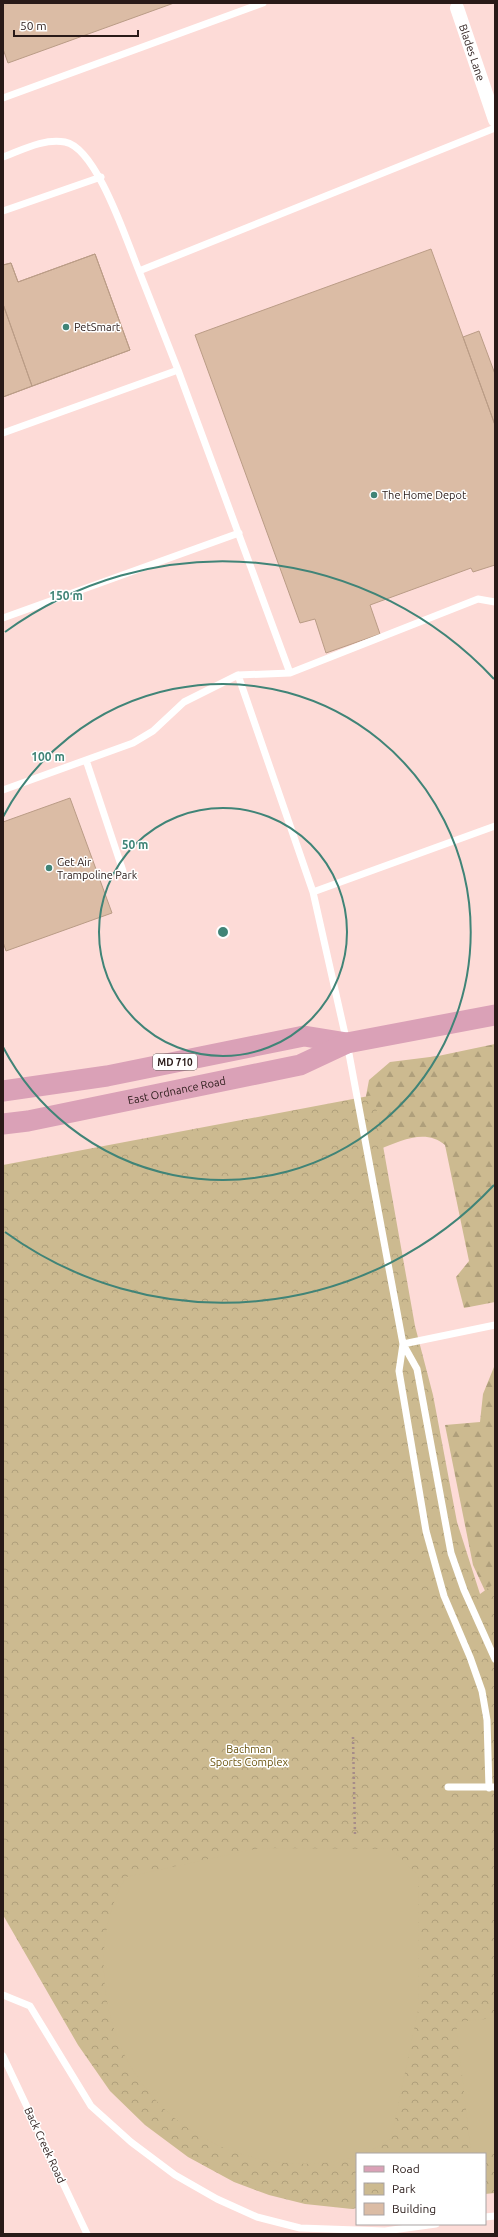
<svg xmlns="http://www.w3.org/2000/svg" width="498" height="2237" font-family="Ubuntu,sans-serif">
	<defs>
		<pattern id="forest-firs" width="22" height="20" patternUnits="userSpaceOnUse"><rect width="22" height="20" fill="#ccba90"/><path d="M5 1l3.5 6h-7zM16 11l3.5 6h-7z" fill="#af9f7b"/></pattern>
		<pattern id="park-crowns" width="20" height="18" patternUnits="userSpaceOnUse"><rect width="20" height="18" fill="#ccba90"/><path d="M2 6a3 3 0 1 1 6 0M12 15a3 3 0 1 1 6 0" fill="none" stroke="#af9f7b"/></pattern>
	</defs>
	<rect width="100%" height="100%" fill="#fddbd7"/>
	<path fill="url(#forest-firs)" d="M495 1044V1302L464 1308 456 1277 469 1261 445 1145C426 1128 400 1141 380 1149L366 1096 369 1080 390 1062 438 1056Z
		M494 1367 495 1587 486 1593 473 1565 445 1425 480 1422 483 1394Z"/>
	<path fill="url(#park-crowns)" d="M374 1095 415 1326 433 1395 457 1522 480 1594 495 1583V2193L485 2194V2154H357V2208L352 2209 305 2204 269 2195 234 2182 188 2157 145 2125 110 2091 78 2045 3 1915V1165Z"/>
	<path fill="#ccba90" d="M260 1848 391 1849 418 1875 419 2006 391 2139C361 2159 327 2166 289 2163 186 2156 108 2076 104 1973 102 1940 109 1905 126 1877Z
		M495 2018V2150L471 2153 456 2022Z"/>
	<path fill="#dbbca5" stroke="#ba9c86" d="M3 3H174L8 63 3 49Z
		M431 249 495 425V565L473 572 471 568 370 605 380 634 326 653 315 619 300 623 195 335Z
		M95 254 130 350 3 397V265L11 263 18 282Z
		M95 254 130 350 32 386 3 304V265L11 263 18 282Z
		M3 304 32 386 3 397Z
		M479 331 495 374V425L463 337Z
		M70 798 112 913 6 951 3 942V822Z"/>
	<g fill="none" stroke-linecap="round" stroke-linejoin="round">
		<path stroke="#a68c89" stroke-width="2.5" stroke-dasharray="2 3" stroke-linecap="butt" d="M353 1737 355 1836"/>
		<path stroke="#fff" stroke-width="7" d="M3 98 263 3
			M3 157C22 150 44 138 65 142 97 148 127 242 139 271
			M3 211 101 177
			M178 370 290 673
			M3 433 178 370 139 271 495 128
			M3 618 239 533
			M238 675 290 673 478 599 495 602
			M86 760 123 871
			M3 790 133 743 153 731 184 702 238 675 313 892 347 1043 403 1344 495 1325
			M313 892 495 826
			M403 1344 399 1371 426 1531 444 1596 470 1657 482 1691 487 1720 489 1788
			M403 1344 417 1369 451 1553 464 1590 495 1659
			M448 1787H495
			M3 1995 30 2006 91 2106 131 2142 175 2175 217 2199 257 2217 300 2228 385 2231 436 2224
			M3 2056 87 2234
			M485 2217 495 2216"/>
		<path stroke="#fff" stroke-width="14" id="s1" d="M457 8 495 120"/>
		<g stroke="#daa1b7" stroke-width="21">
			<path d="M3 1091 107 1076 304 1036 347 1043"/>
			<path id="s2" d="M3 1124 28 1121 300 1065 347 1043 495 1015"/>
		</g>
	</g>
	<g fill="none" stroke="#408477" stroke-width="2">
		<circle cx="223" cy="932" r="124"/>
		<path d="M3 817A248 248 0 1 1 3 1047"/>
		<path d="M494 1185A371 371 0 0 1 5 1232M5 632A371 371 0 0 1 494 679"/>
	</g>
	<g fill="#408477" stroke="#fff" stroke-width="1.5">
		<circle cx="66" cy="327" r="4"/>
		<circle cx="374" cy="495" r="4"/>
		<circle cx="49" cy="868" r="4"/>
	</g>
	<g text-anchor="middle" stroke-width="3" stroke-linejoin="round" paint-order="stroke">
		<rect fill="#fff" stroke="#695f5d" stroke-width="1" x="153" y="1054" width="44" height="16" rx="3"/>
		<g font-size="10" font-weight="bold" fill="#291a18">
			<text x="175" y="1066">MD 710</text>
		</g>
		<g font-size="11" fill="#291a18" stroke="#fff">
			<text dy="4" stroke="none"><textPath href="#s1" startOffset="47">Blades Lane</textPath></text>
			<text dy="4" stroke="none"><textPath href="#s2" startOffset="177">East Ordnance Road</textPath></text>
			<text transform="translate(45 2145) rotate(65)" y="4">Back Creek Road</text>
		</g>
		<g font-size="11" fill="#291a18" stroke="#fff" text-anchor="start">
			<text x="74" y="331">PetSmart</text>
			<text x="382" y="499">The Home Depot</text>
			<text x="57" y="866">Get Air<tspan x="57" dy="13">Trampoline Park</tspan></text>
		</g>
		<g font-size="11" fill="#6a530e" stroke="#fff">
			<text x="249" y="1753">Bachman<tspan x="249" dy="13">Sports Complex</tspan></text>
		</g>
	</g>
	<circle cx="223" cy="932" r="6" fill="#408477" stroke="#fff" stroke-width="2"/>
	<g font-size="12" text-anchor="middle" font-weight="bold" fill="#408477" stroke="#fff" stroke-width="3" stroke-linejoin="round" paint-order="stroke">
		<text x="66" y="600">150 m</text>
		<text x="48" y="761">100 m</text>
		<text x="135" y="849">50 m</text>
	</g>
	<rect width="498" height="2237" fill="none" stroke="#291a18" stroke-width="8"/>
	<rect x="356" y="2153" width="130" height="72" fill="#ffffff" stroke="#a9a3a3"/>
	<rect x="364" y="2166" width="20" height="6" fill="#daa1b7" stroke="#a9a3a3"/>
	<text x="392" y="2173" font-size="12" fill="#291a18">Road</text>
	<rect x="364" y="2183" width="20" height="12" fill="url(#park-crowns)" stroke="#a9a3a3"/>
	<text x="392" y="2193" font-size="12" fill="#291a18">Park</text>
	<rect x="364" y="2203" width="20" height="12" fill="#dbbca5" stroke="#a9a3a3"/>
	<text x="392" y="2213" font-size="12" fill="#291a18">Building</text>
	<path d="M14 30v6h124v-6" fill="none" stroke="#291a18" stroke-width="2"/>
	<text x="20" y="30" font-size="12" fill="#291a18" stroke="#ffffff" stroke-width="3" paint-order="stroke">50 m</text>
</svg>
